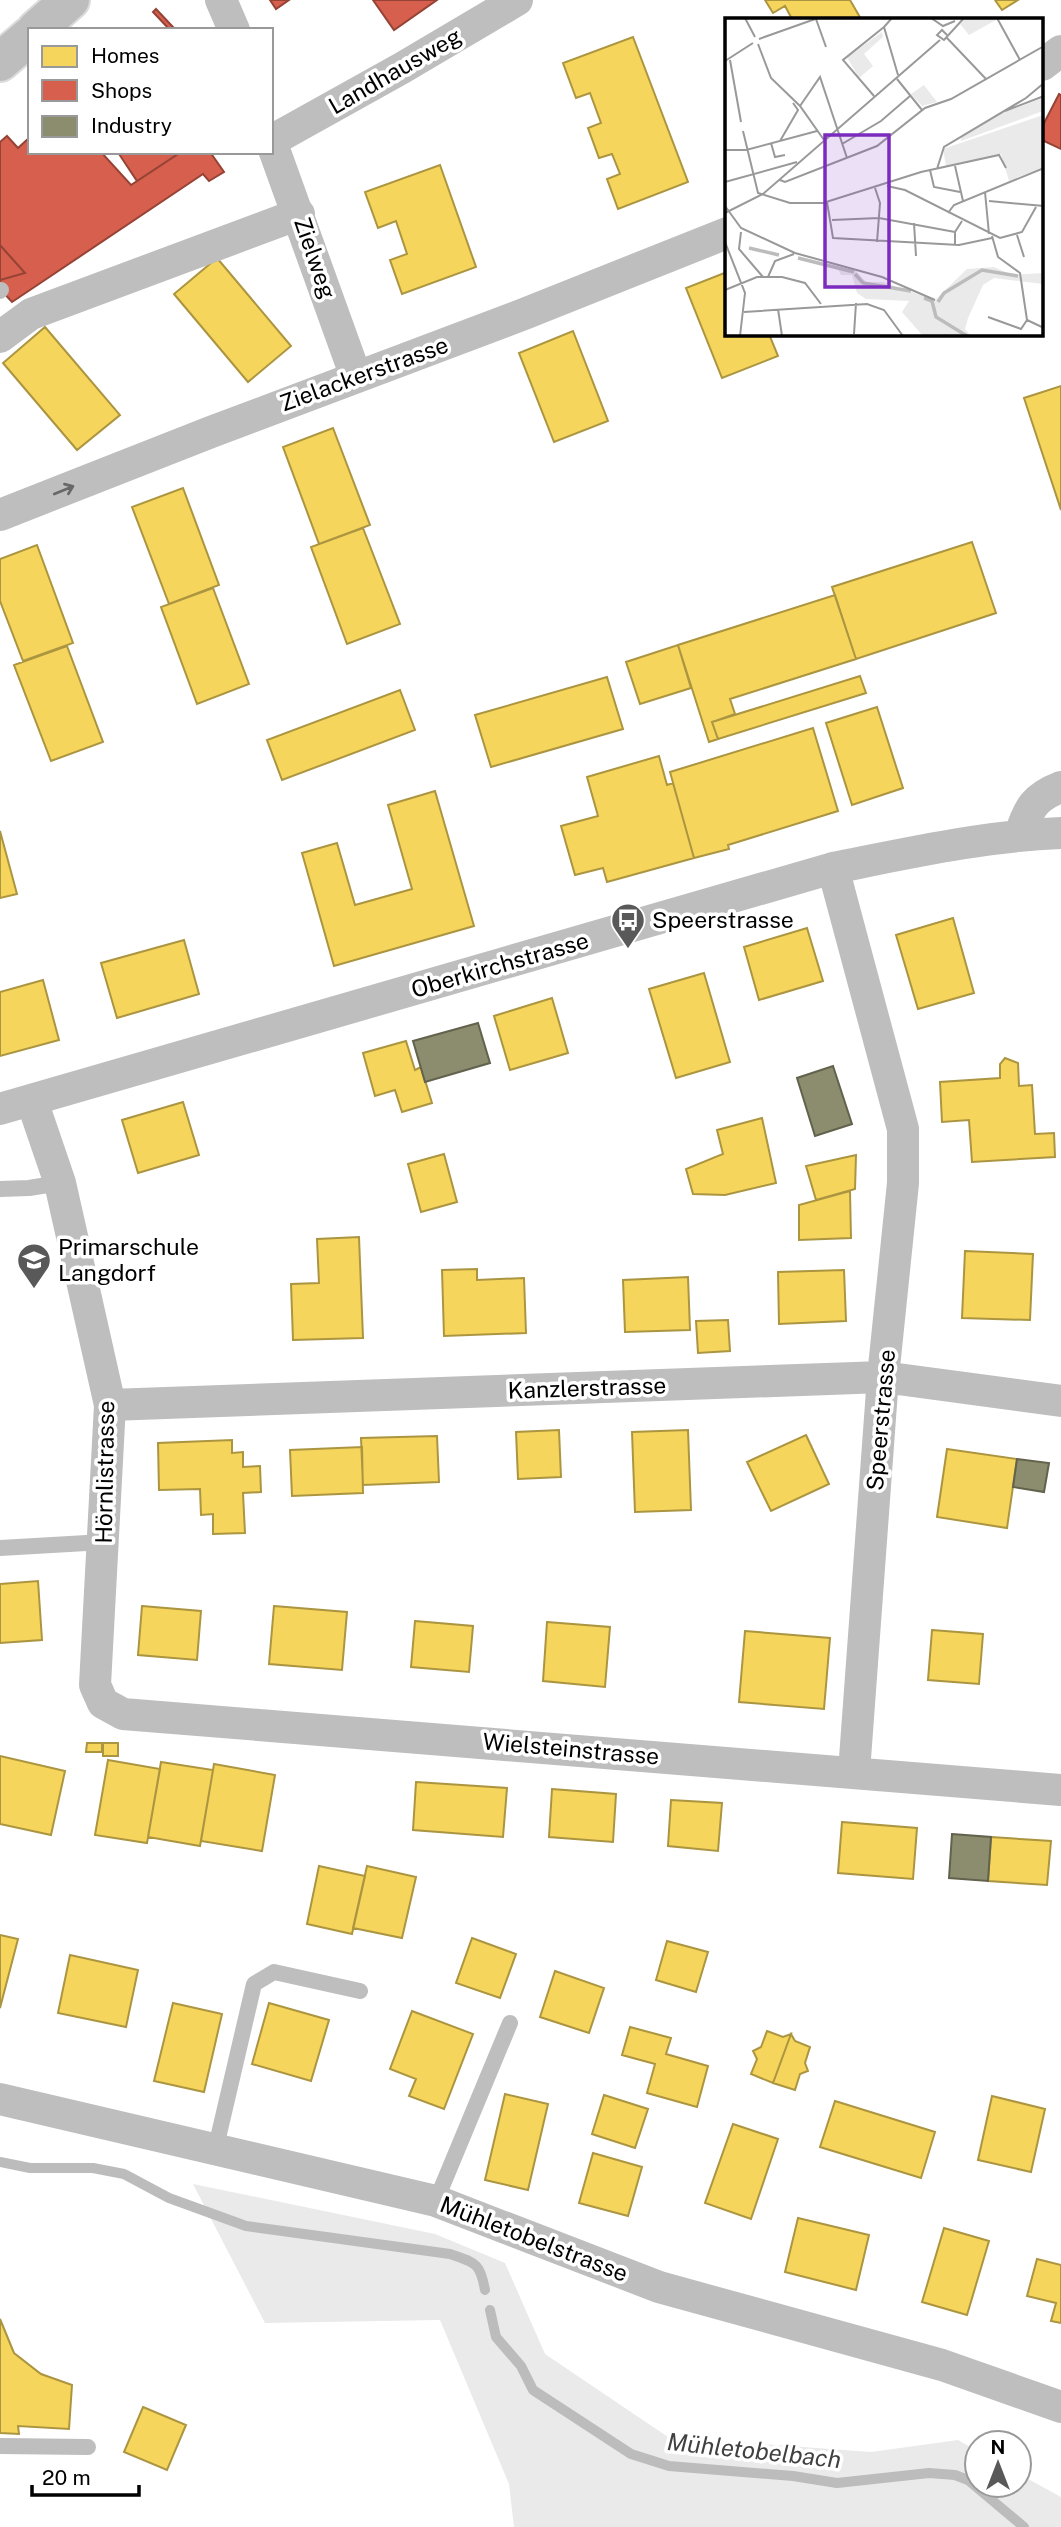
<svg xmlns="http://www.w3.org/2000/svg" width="1061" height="2527" font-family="'Public Sans',sans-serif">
	<rect width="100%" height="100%" fill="#fff"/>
	<path fill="#eaeaea" d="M193 2184 435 2234 505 2263 545 2354 668 2437 871 2452 958 2440 977 2451V2485H1019V2474L1061 2497V2527H514L509 2484 440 2320 265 2323Z"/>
	<path fill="#f6d55c" stroke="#ac9540" stroke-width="2" d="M765 0H850L861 19H792L785 6 773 13Z
		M995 0H1018L1002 10Z
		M633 37 688 182 618 209 607 179 620 174 612 154 599 158 588 128 601 123 590 93 576 98 563 63Z
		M440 165 476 267 402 294 390 260 407 254 396 221 378 228 365 192Z
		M217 258 291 346 248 382 174 294Z
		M727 272V334H769L778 356 722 378 686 288Z
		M45 327 120 415 77 450 3 363Z
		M573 331 608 421 554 442 519 353Z
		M1061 386V510L1024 398Z
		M333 428 370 525 319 544 283 447Z
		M183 488 219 585 169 604 132 507Z
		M363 528 400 624 347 644 311 547Z
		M972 542 996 613 856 659 832 587Z
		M37 545 73 643 23 661 0 601V559Z
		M213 588 249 684 197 704 161 607Z
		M835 595 856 659 730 699 735 714 712 722 718 739 709 742 678 645Z
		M678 645 691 688 640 704 626 662Z
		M67 646 103 742 51 761 14 665Z
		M860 676 866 693 718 739 712 722Z
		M607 677 623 729 491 767 475 715Z
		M400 690 415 730 282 780 267 740Z
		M877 707 903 788 852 805 826 723Z
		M813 728 838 811 728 845 729 849 694 858 670 772Z
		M659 756 667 785 673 783 694 858 607 882 603 868 575 875 561 826 598 816 587 777Z
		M435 791 474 926 334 966 302 853 337 843 355 905 412 889 388 805Z
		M0 831 17 894 0 898Z
		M953 918 974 993 918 1009 896 935Z
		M807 928 823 981 759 1000 744 947Z
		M184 940 199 994 117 1018 101 963Z
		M704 973 730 1062 676 1078 649 989Z
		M43 980 59 1040 0 1056V992Z
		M552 998 568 1053 510 1070 494 1016Z
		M406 1041 415 1070 421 1067 432 1103 402 1112 395 1090 375 1096 363 1053Z
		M1005 1058 1018 1063 1019 1086 1032 1085 1035 1134 1054 1133 1055 1157 972 1162 969 1120 942 1122 940 1082 1000 1078V1064Z
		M183 1102 199 1155 138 1173 122 1120Z
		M762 1118 776 1183 725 1195 693 1194 686 1169 723 1154 717 1130Z
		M444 1154 457 1202 421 1212 408 1164Z
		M856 1155 855 1189 816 1200 806 1166Z
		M850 1191 851 1238 799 1240V1205Z
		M359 1237 363 1338 293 1340 291 1284 319 1283 317 1239Z
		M965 1251 1033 1254 1030 1320 962 1318Z
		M477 1269V1280L524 1278 526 1333 444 1336 442 1270Z
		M844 1270 846 1321 779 1324 778 1272Z
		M688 1277 690 1330 625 1332 623 1280Z
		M728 1320 730 1351 698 1353 696 1321Z
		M559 1430 561 1477 518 1479 516 1432Z
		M688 1430 691 1510 635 1512 632 1432Z
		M806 1435 829 1484 771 1511 747 1462Z
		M437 1436 439 1482 363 1485 361 1438Z
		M232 1440V1453L243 1452V1467L260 1466 261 1492 243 1493 245 1533 213 1534V1514L201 1515 200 1489 159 1490 158 1443Z
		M362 1447 363 1493 292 1496 290 1450Z
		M947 1449 1017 1459 1007 1528 937 1517Z
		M38 1581 42 1640 0 1643V1584Z
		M142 1606 201 1611 197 1660 138 1655Z
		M274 1606 347 1612 342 1670 269 1664Z
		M415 1621 473 1626 469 1672 411 1667Z
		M547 1622 610 1627 605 1687 543 1681Z
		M932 1630 983 1634 979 1684 928 1680Z
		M745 1631 830 1638 824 1709 739 1702Z
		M87 1743H102V1752H86Z
		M103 1743H118V1756H103Z
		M0 1756 65 1771 51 1835 0 1824Z
		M108 1760 160 1769 147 1843 95 1835Z
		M161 1762 213 1770 200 1846 148 1837Z
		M214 1764 275 1775 262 1851 201 1841Z
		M416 1782 507 1788 503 1837 413 1830Z
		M552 1789 616 1794 613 1842 549 1837Z
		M671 1800 722 1803 718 1851 668 1846Z
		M842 1822 917 1828 913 1879 838 1873Z
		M991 1837 1051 1841 1047 1885 988 1881Z
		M319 1866 365 1876 352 1934 307 1924Z
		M367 1866 416 1877 402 1938 353 1928Z
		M0 1935 18 1939 0 2008Z
		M472 1938 516 1954 500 1998 456 1983Z
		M667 1941 708 1952 696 1992 656 1980Z
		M70 1955 138 1970 126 2027 58 2013Z
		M555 1971 604 1988 589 2033 540 2017Z
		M173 2003 222 2014 204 2092 154 2081Z
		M269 2003 329 2020 311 2081 252 2064Z
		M412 2011 473 2034 444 2109 409 2096 416 2079 390 2069Z
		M630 2027 671 2038 666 2054 708 2066 697 2107 647 2093 655 2064 622 2055Z
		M767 2031 783 2037 791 2034 773 2083 751 2074 757 2059 753 2051 761 2047Z
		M791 2034 795 2041 810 2047 805 2063 808 2071 800 2074 795 2090 773 2083Z
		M505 2094 548 2104 528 2190 485 2180Z
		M604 2095 648 2109 635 2148 592 2134Z
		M992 2096 1045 2109 1031 2172 978 2160Z
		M835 2101 935 2132 921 2178 820 2147Z
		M733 2124 778 2139 751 2219 705 2203Z
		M593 2153 642 2167 628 2216 579 2203Z
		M798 2218 869 2235 856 2290 785 2272Z
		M944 2228 989 2241 967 2315 922 2302Z
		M1037 2259 1061 2265V2323L1051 2321 1056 2303 1027 2296Z
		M0 2319 14 2353 41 2374 72 2385 69 2429 18 2426 19 2434 0 2433Z
		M143 2407 186 2425 167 2470 124 2452Z"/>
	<path fill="#d6604d" stroke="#964336" stroke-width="2" d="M270 0H289L276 9Z
		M373 0H437L394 30Z
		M156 9 173 27 170 30 153 12Z
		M1059 94 1061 95V149L1042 140V127Z
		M7 136 18 148 30 137V152H101L131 185 181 152H210L224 172 209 181 203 174 12 302 0 289V280L25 273 0 245V142Z
		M121 152H181L137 181 119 154Z
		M0 245 7 253 25 273 0 280Z"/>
	<path fill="#8c8c6e" stroke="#62624d" stroke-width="2" d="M478 1023 490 1063 425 1082 413 1041Z
		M833 1066 852 1124 815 1136 797 1078Z
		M1017 1459 1049 1463 1044 1492 1013 1487Z
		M952 1834 991 1837 988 1881 949 1878Z"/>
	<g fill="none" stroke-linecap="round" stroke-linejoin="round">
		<path stroke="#bcbcbc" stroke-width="10" d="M0 2162 30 2168H93L124 2174 169 2198 246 2226 450 2254C475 2263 480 2262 485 2290
			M490 2310 496 2337 521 2366 533 2390 631 2454 669 2466 793 2476 837 2483 929 2473 955 2475 968 2480 1024 2527"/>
		<g stroke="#dbdbdb" stroke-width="42">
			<path id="primary" d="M36 30 70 0
				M0 62 30 36"/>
		</g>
		<path stroke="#bebebe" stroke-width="16" d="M0 291 1 290
			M0 1189 29 1188 60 1183
			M0 1548 104 1542
			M215 2151 254 1984 274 1972 360 1991
			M436 2201 510 2023
			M0 2446 88 2447"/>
		<path stroke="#bebebe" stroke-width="32" d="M221 0 234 30
			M1042 65 1061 51
			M0 337 31 314 299 214
			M356 377 271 141 402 68 517 0
			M0 515 211 432 524 314 727 233
			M1020 835C1028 808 1035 797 1061 787
			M833 868 903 1129V1183L883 1377 854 1772
			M32 1101 60 1183 110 1405 95 1685 103 1703 123 1714 1061 1790
			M0 1109 833 868C909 853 984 836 1061 833
			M110 1405 883 1377 1061 1401
			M0 2099 436 2201 659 2287 942 2365 1061 2407"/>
		<use href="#primary" stroke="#bdbdbd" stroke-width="38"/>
	</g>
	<defs><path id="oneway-shaft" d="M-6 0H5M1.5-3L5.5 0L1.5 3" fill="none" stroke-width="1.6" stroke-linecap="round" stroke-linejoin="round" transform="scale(1.75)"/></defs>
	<use stroke="#686868" href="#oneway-shaft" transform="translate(64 490) rotate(-22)"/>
	<defs>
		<g id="bus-pin" transform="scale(1.75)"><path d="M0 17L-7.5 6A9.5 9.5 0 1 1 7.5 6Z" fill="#595959" stroke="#fff"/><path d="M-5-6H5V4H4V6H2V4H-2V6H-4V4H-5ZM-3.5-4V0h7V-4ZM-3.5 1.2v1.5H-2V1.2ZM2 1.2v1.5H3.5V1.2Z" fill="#fff"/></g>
		<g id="school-pin" transform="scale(1.75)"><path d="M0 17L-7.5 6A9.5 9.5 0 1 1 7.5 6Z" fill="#595959" stroke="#fff"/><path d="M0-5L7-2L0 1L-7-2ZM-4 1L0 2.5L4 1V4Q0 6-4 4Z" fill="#fff"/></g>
	</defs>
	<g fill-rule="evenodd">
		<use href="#bus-pin" x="628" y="920"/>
		<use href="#school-pin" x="34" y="1260"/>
	</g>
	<g text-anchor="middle" stroke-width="7" stroke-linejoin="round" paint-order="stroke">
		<g font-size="23" fill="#000" stroke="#fff">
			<text transform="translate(395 71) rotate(-30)" y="8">Landhausweg</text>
			<text transform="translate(315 258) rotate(71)" y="8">Zielweg</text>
			<text transform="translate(364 374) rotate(-20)" y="8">Zielackerstrasse</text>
			<text transform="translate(500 965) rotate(-16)" y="8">Oberkirchstrasse</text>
			<text transform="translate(587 1388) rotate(-2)" y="8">Kanzlerstrasse</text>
			<text transform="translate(881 1420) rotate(-85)" y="8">Speerstrasse</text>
			<text transform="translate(105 1472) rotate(-89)" y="8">Hörnlistrasse</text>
			<text transform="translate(571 1749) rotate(5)" y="8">Wielsteinstrasse</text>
			<text transform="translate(534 2239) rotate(21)" y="8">Mühletobelstrasse</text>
		</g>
		<g font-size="23" fill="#000" stroke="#fff" text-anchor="start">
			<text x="652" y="928">Speerstrasse</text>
			<text x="58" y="1255">Primarschule<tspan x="58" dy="26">Langdorf</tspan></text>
		</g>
		<g font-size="24" font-style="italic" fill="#404040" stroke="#fff">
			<text transform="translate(754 2451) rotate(6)" y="8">Mühletobelbach</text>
		</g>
	</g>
	<g transform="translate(725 18)">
		<rect width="318" height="318" fill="#fff"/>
		<path d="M241 0H270L271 2 244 17 235 6ZM157 14 158 19 139 36 148 48 134 60 122 39ZM199 67 212 84 197 88 186 76ZM318 80V93L236 123V118L275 96ZM318 97V149L284 163 276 136 221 148 218 131ZM112 249 131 253 141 264H158L210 282 242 251 269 249 287 257 318 255V266L269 260 258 267 243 300 240 311 246 318H198L177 294 184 283 141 281 132 275 127 257H116Z" fill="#eaeaea"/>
		<path fill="none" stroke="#bcbcbc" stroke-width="3.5" d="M24 230 54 237M73 240 129 254M130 256 138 265 186 273M199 280 207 283 211 299 242 318M213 284 219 275 257 252 293 258"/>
		<path fill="none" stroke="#999" stroke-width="2" d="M20 0 30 19M167 0 159 9 173 57M206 0 218 8 230 3M272 0 295 42M91 1 101 29M222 17 217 12 212 17 219 22 239 0M222 20 261 61M34 21 93 0M33 26 46 60 75 88 99 122M5 42 16 104M0 43 28 25M172 61 197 92M149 78 118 42 159 9M75 88 95 59 122 140M280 93 319 78M18 113 33 175 65 185H98L196 154 274 137 281 150M55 123 73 92 68 85M46 125 50 139 60 137M117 126 156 103 185 78M0 132H21L92 113M230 148 238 183M212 151 219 129 301 80 319 65M205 152 209 169 235 174M55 162 60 164 152 128 200 90 226 81 319 28M0 164 72 144M162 168 180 172 275 220 297 214 311 189M150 170 155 185 152 224M260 174 264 216M264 183 319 188M102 184 108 220 234 227 267 220M0 188 16 210 70 235 157 259 210 282M0 195 38 176 215 22M223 195 229 187 319 150M107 202 154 200 230 214M189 205 191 238M16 214 14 231 38 259M292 217 299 239M267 218 273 239 295 255 302 302 319 310M0 224 20 275 15 318M230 226V214L237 203M43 259 50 243 69 236M0 272 32 259H57L80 265 96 286M53 291 57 318M19 294 142 286 159 292 178 318M263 299 296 311 302 302M129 316 131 285"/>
		<path fill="#7b2cbf" fill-opacity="0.15" stroke="#7b2cbf" stroke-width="3.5" d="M100 117H164V269H100Z"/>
		<rect width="318" height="318" fill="none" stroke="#000" stroke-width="3.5"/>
	</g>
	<rect x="28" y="28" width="245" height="126" fill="#ffffff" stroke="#999999" stroke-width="2"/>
	<rect x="42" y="46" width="35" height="21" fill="#f6d55c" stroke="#999999" stroke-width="2"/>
	<text x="91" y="63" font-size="21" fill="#000000">Homes</text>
	<rect x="42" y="80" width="35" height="21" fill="#d6604d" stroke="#999999" stroke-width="2"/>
	<text x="91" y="98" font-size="21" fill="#000000">Shops</text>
	<rect x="42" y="116" width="35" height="21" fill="#8c8c6e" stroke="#999999" stroke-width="2"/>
	<text x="91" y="133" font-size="21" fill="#000000">Industry</text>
	<g transform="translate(998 2464)"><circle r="33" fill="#ffffff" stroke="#999999" stroke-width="2"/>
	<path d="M0-5L12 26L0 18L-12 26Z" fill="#595959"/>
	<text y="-10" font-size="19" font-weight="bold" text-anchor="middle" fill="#000000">N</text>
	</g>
	<path d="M32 2485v10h107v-10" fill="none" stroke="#000000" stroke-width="3.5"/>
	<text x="42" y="2485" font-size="21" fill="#000000" stroke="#ffffff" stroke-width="5" paint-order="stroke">20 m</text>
</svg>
